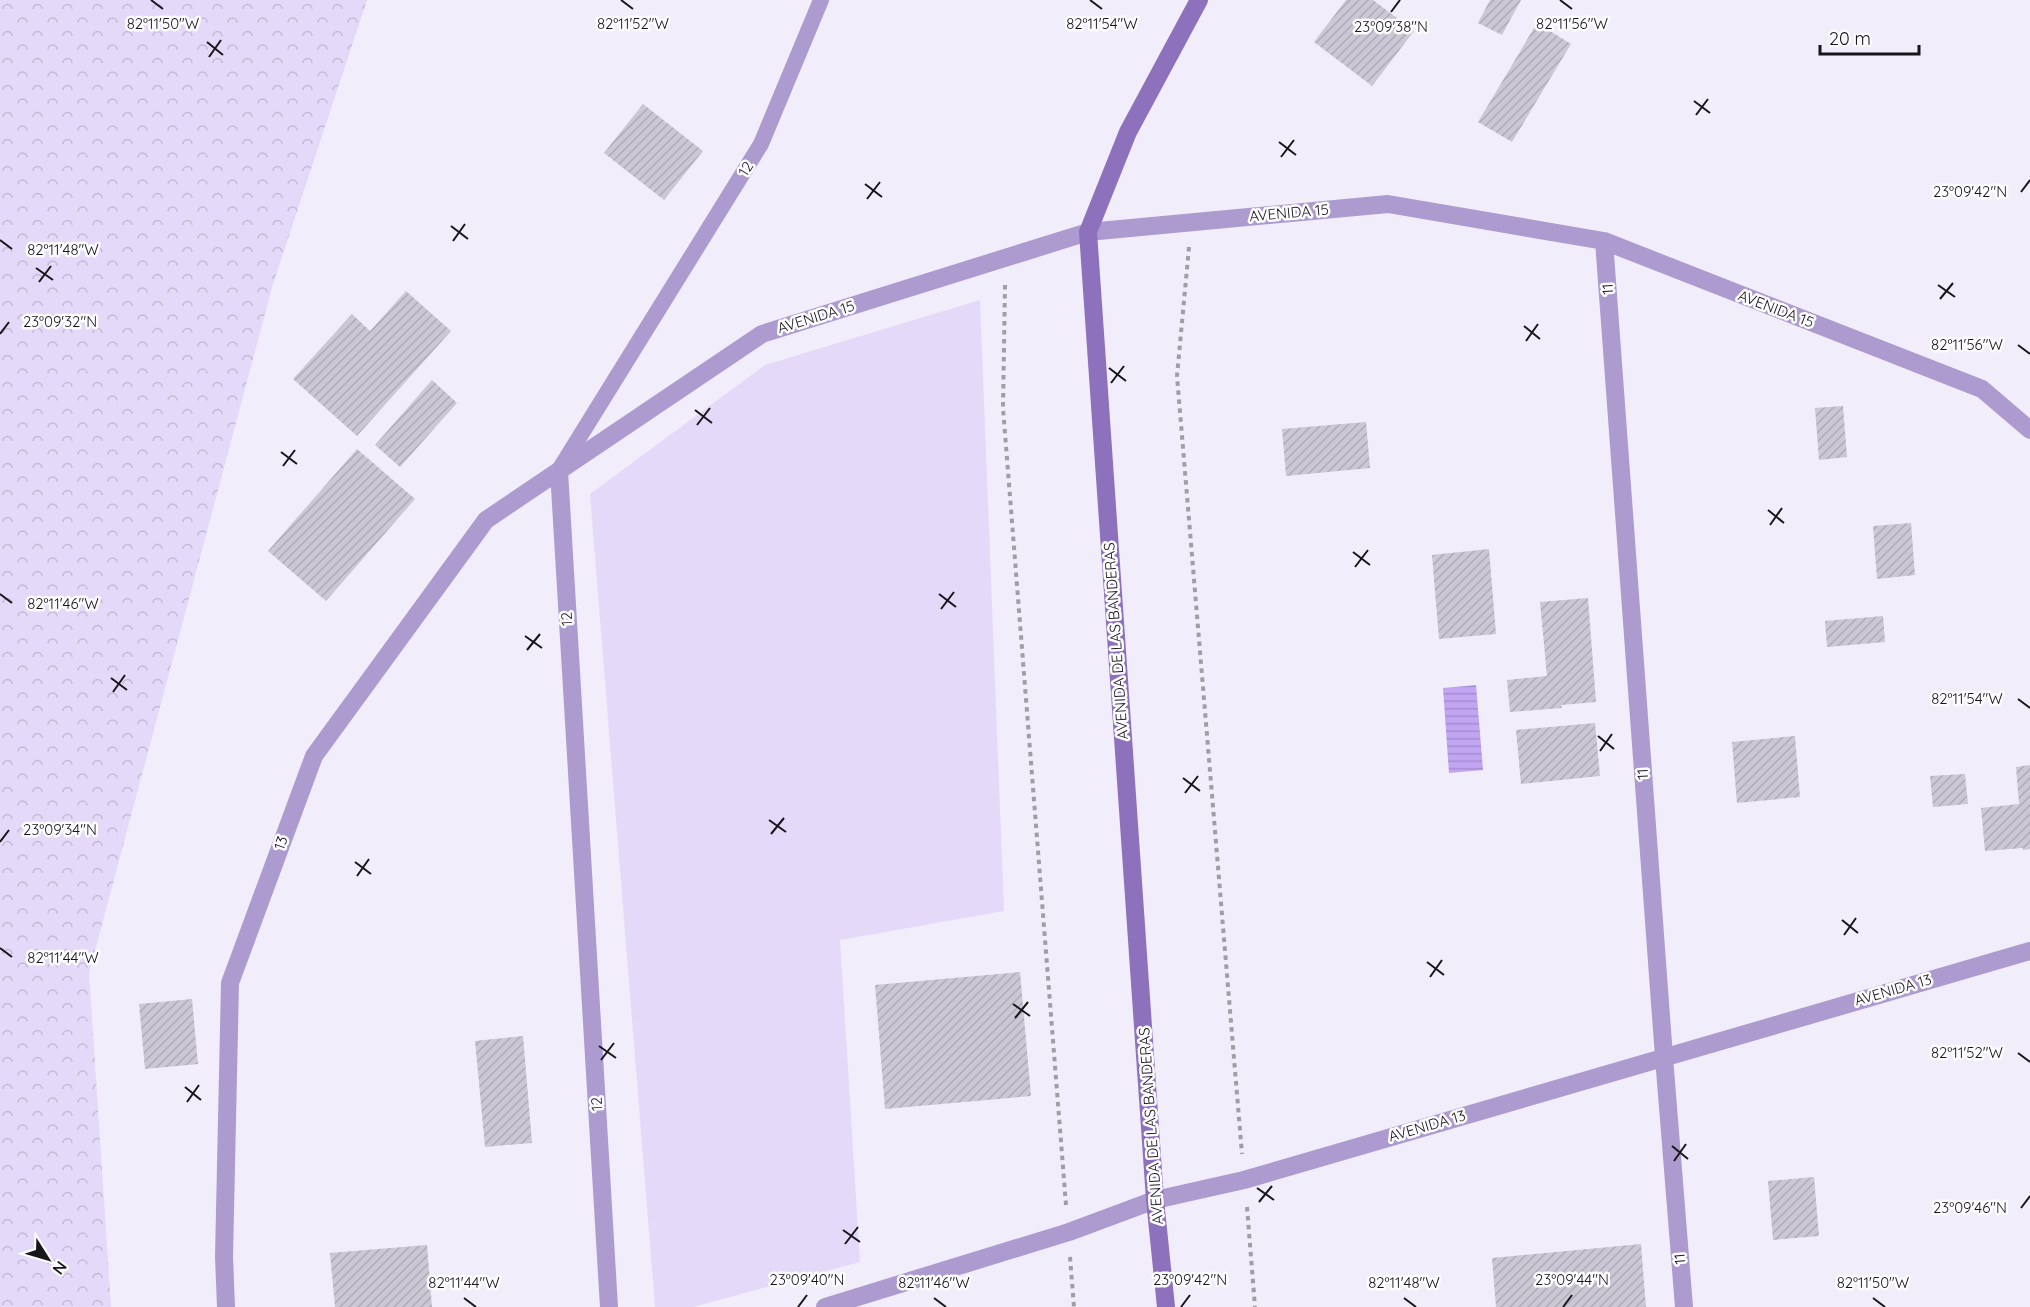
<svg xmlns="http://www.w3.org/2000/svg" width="2030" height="1307" font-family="Quicksand,sans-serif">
	<defs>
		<pattern id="forest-crowns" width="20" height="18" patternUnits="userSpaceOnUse" patternTransform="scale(1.5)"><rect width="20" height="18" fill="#e4d9f8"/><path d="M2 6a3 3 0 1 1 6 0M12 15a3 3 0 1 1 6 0" fill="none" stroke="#c3bad4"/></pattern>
		<pattern id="water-rules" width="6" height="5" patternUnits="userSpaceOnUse" patternTransform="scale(1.5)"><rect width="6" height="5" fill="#c1a5f2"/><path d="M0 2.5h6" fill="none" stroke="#a58dcf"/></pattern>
		<pattern id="building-hatch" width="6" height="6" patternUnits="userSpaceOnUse" patternTransform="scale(1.5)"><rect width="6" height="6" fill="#ccc7d5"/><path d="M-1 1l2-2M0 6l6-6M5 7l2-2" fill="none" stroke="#aeaab6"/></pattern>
	</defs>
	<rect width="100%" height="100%" fill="#f1edfa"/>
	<path fill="#e4d9f8" d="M980 300 1004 911 840 940 860 1262 693 1307H655L590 494 765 365Z"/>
	<path fill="url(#forest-crowns)" d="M0 0H367L273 284 89 973 111 1307H0Z"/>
	<path fill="url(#water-rules)" d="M1476 685 1483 770 1449 773 1443 688Z"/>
	<path fill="url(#building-hatch)" d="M1346 0H1373L1414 31 1372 86 1314 42Z
		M1490 0H1521L1502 35 1478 23Z
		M1537 23 1571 44 1512 142 1478 122Z
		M643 104 703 151 664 200 604 153Z
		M406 291 451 331 357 436 293 379 352 314 370 331Z
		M432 380 457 403 400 467 375 445Z
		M1843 406 1847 457 1819 460 1815 408Z
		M1366 422 1370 468 1286 476 1282 429Z
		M357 449 415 499 326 601 268 551Z
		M1911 523 1915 575 1877 579 1873 526Z
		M1489 549 1496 634 1439 639 1432 555Z
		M1588 598 1596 702 1561 705 1562 708 1510 712 1507 680 1547 676 1540 602Z
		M1883 616 1885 642 1827 647 1825 621Z
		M1595 723 1600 776 1521 784 1516 730Z
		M1795 736 1800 797 1737 803 1732 742Z
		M2030 765V849L2023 850V848L1985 851 1981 808 2019 804 2016 767Z
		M1965 774 1968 804 1933 807 1930 776Z
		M1020 972 1031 1096 885 1109 875 985Z
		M192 999 198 1064 145 1069 139 1004Z
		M523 1036 532 1143 485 1147 475 1041Z
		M1814 1177 1819 1236 1773 1240 1768 1181Z
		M1641 1244 1646 1307H1496L1492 1258Z
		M427 1245 432 1307H335L330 1253Z"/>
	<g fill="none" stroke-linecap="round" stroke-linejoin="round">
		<path stroke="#a09da7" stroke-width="4" stroke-dasharray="4.5 4.5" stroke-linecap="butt" d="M1189 247 1177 376 1242 1154
			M1005 285 1003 408 1066 1205
			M1247 1207 1255 1307
			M1070 1257 1074 1307"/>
		<path stroke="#ad9bcf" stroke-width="16" d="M559 470 761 144 821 0"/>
		<path stroke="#ad9bcf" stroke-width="18" d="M1604 241 1664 1057 1684 1307
			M559 471 609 1307
			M226 1307 224 1257 230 983 314 756 486 520 762 334 1088 232 1388 204 1604 241 1982 389 2030 430
			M825 1307 1069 1232 1155 1200 1244 1180 2030 951"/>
		<path stroke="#8e71bd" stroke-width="18" d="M1166 1307 1155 1200 1088 232 1128 132 1199 0"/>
	</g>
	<path fill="none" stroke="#18161b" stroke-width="2" d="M151 0 163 9M621 0 633 9M1090 0 1102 9M1560 0 1572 9M1391 12 1400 0M207 42 223 55M209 57 221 40M1694 101 1710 113M1696 115 1708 99M1279 142 1296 155M1281 157 1294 140M865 184 882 197M2021 192 2030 180M867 199 880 182M451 226 468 239M0 240 12 249M453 241 465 224M36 268 53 280M39 282 51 266M1938 285 1955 297M1940 299 1953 283M1524 326 1540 339M0 334 9 322M1526 341 1538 324M2018 345 2030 354M1109 368 1126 381M1111 383 1124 366M695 410 712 423M697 425 710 408M281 452 297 464M283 466 295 450M1768 510 1784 523M1770 525 1782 508M1353 552 1370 565M1355 567 1368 550M0 594 12 603M939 594 956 607M941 609 954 592M525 636 542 648M527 650 540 634M111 678 127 690M113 692 125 675M2018 699 2030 708M1598 736 1614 749M1600 751 1612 734M1183 778 1200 791M1185 793 1198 776M769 820 786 832M771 834 784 818M0 842 9 830M355 862 371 874M357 876 369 859M1842 920 1858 933M1844 935 1856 918M0 948 12 957M1427 962 1444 975M1430 977 1442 960M1013 1004 1030 1016M1015 1018 1028 1002M599 1046 616 1058M2018 1053 2030 1062M601 1060 614 1043M185 1087 201 1100M187 1102 199 1085M1672 1146 1688 1159M1674 1161 1686 1144M1257 1188 1274 1200M1259 1202 1272 1186M2021 1208 2030 1196M843 1230 860 1242M845 1244 858 1227M464 1298 476 1307M934 1298 946 1307M1404 1298 1416 1307M1873 1298 1885 1307M798 1307 807 1295M1181 1307 1190 1295M1563 1307 1572 1295"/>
	<g text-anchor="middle" stroke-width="5" stroke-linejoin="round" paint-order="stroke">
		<g font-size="15" fill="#18161b" stroke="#fdfcff">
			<text transform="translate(746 169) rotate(-58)" y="5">12</text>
			<text transform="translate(1289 213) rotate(-5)" y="5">AVENIDA 15</text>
			<text transform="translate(1608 289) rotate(-94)" y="5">11</text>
			<text transform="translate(1776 309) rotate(21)" y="5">AVENIDA 15</text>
			<text transform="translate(816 317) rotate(-17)" y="5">AVENIDA 15</text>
			<text transform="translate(567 619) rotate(-93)" y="5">12</text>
			<text transform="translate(1116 641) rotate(-94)" y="5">AVENIDA DE LAS BANDERAS</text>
			<text transform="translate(1643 774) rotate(-94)" y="5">11</text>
			<text transform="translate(281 843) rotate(-70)" y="5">13</text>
			<text transform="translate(1893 990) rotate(-16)" y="5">AVENIDA 13</text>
			<text transform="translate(597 1104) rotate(-93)" y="5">12</text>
			<text transform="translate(1151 1126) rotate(-94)" y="5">AVENIDA DE LAS BANDERAS</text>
			<text transform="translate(1427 1126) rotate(-16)" y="5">AVENIDA 13</text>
			<text transform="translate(1680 1259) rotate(-95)" y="5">11</text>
		</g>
	</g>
	<g font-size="15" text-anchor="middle" fill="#18161b" stroke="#fdfcff" stroke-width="5" stroke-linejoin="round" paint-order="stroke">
		<text x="163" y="29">82°11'50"W</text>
		<text x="633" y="29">82°11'52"W</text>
		<text x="1102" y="29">82°11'54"W</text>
		<text x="1572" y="29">82°11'56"W</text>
		<text x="1391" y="32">23°09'38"N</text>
		<text x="1970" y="197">23°09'42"N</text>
		<text x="63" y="255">82°11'48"W</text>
		<text x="60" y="327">23°09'32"N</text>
		<text x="1967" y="350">82°11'56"W</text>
		<text x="63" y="609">82°11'46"W</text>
		<text x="1967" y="704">82°11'54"W</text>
		<text x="60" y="835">23°09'34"N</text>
		<text x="63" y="963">82°11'44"W</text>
		<text x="1967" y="1058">82°11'52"W</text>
		<text x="1970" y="1213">23°09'46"N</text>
		<text x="807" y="1285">23°09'40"N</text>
		<text x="1190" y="1285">23°09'42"N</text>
		<text x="1572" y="1285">23°09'44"N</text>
		<text x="464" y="1288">82°11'44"W</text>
		<text x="934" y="1288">82°11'46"W</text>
		<text x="1404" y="1288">82°11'48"W</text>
		<text x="1873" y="1288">82°11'50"W</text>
	</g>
	<g transform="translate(48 1259) rotate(127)" stroke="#fdfcff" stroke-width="4.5" paint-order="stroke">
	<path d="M0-4.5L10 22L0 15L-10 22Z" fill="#18161b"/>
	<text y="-9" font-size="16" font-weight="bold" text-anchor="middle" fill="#18161b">N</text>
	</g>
	<path d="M1820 45v9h99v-9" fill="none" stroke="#18161b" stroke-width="3"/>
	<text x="1829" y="45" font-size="18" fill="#18161b" stroke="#fdfcff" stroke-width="4.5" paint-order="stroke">20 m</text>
</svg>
